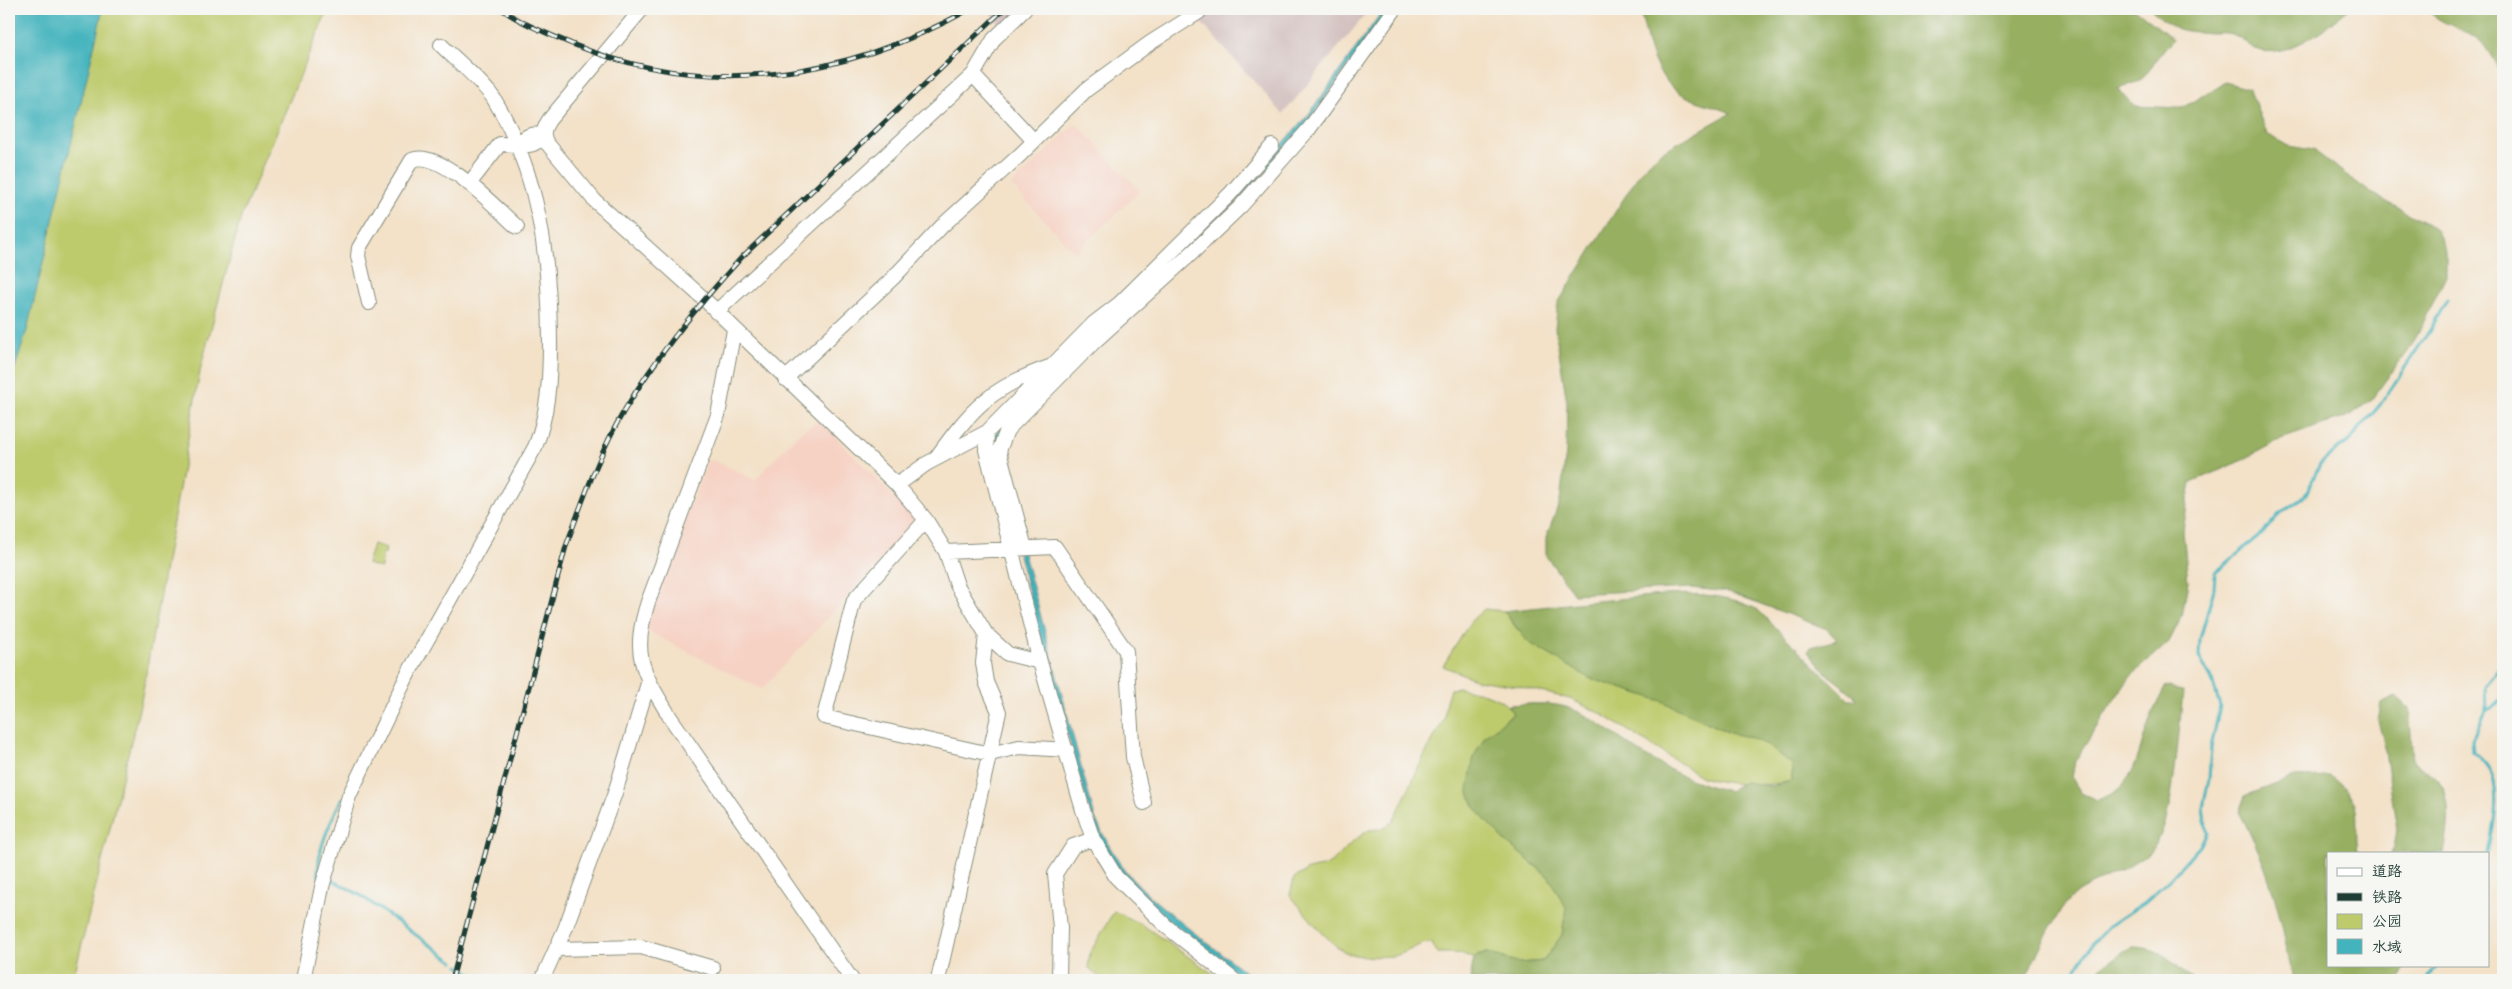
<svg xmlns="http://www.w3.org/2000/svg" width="2512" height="989" font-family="Sriracha,'LXGW WenKai TC',sans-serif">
	<rect width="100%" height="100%" fill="#f6f6f2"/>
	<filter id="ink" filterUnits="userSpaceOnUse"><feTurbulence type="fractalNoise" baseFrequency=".02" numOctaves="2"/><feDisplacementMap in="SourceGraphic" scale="10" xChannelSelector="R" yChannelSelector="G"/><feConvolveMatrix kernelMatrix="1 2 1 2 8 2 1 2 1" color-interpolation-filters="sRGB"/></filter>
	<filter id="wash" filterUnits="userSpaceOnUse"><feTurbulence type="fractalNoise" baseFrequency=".0096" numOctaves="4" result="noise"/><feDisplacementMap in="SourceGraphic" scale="20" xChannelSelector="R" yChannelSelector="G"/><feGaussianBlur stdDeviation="1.12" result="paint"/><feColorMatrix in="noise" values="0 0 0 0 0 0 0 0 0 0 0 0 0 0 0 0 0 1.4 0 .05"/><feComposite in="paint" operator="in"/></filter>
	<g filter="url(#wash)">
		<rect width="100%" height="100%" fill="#f3e1c8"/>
		<path fill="#f6d2c4" d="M1076 123 1140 191 1075 253 1011 185Z
			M820 420 917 521 762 689 647 631 645 622 708 460 715 461 755 480 801 431Z"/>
		<path fill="#d1bfbe" d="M987 9H1019L1001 26Z
			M1193 9H1370L1283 114 1199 20Z"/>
		<path fill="#becb6d" stroke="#6e8450" d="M103 9H328L241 217 201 366 141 701 73 980H9V387L27 330Z
			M373 544 386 548 385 554H382L381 568 367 564Z
			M1484 609 1504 611 1516 628 1589 678 1662 701 1730 733 1749 737 1770 747 1792 764V781C1765 787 1728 785 1702 777L1600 713 1570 699 1518 686 1477 680 1443 666 1471 621Z
			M1460 688C1479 693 1503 695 1513 714L1486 735 1474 806 1506 842 1549 877 1566 908 1562 935 1543 961 1520 963 1487 953 1474 957 1454 953H1438L1431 943C1417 942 1407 955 1392 956 1381 957 1361 957 1350 954 1332 949 1303 910 1290 895L1294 878 1308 870 1326 866 1335 860 1353 841 1369 830 1380 829 1393 822 1423 758 1444 719 1446 701 1450 689Z
			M1114 911 1144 926 1222 980H1102L1088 967 1090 953Z"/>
		<path fill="#96af60" stroke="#5a764a" d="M1640 9H2135L2173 39 2140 81 2118 89 2134 106 2182 108 2225 82 2249 89 2267 134 2288 146 2313 150 2371 193 2436 229 2446 251V276L2414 342 2371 400 2351 415 2281 439 2237 463 2191 482 2183 530 2188 582 2182 616 2170 640 2132 675 2112 703 2075 761 2072 778 2081 793 2097 800C2138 788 2137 751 2151 717 2155 706 2161 696 2166 686L2183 692C2179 725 2174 826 2153 848 2134 869 2105 877 2081 890 2058 903 2036 956 2025 980H1470L1474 957 1487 953 1520 963 1543 961 1562 935 1566 908 1549 877 1506 842 1486 821 1474 806 1468 790 1474 756 1486 735 1513 714 1508 705C1527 704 1548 702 1566 707 1592 715 1615 736 1638 751 1665 769 1696 784 1729 791L1744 782 1771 786 1792 781V764L1770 747 1749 737 1730 733 1662 701 1589 678 1528 642 1504 611C1543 607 1581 602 1619 599 1664 595 1717 587 1758 610L1849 700H1856L1854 695 1827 674 1808 652 1811 647 1837 640 1827 629 1729 592 1691 588 1574 594 1546 556V538L1560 501 1566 452 1567 402 1555 328 1558 303 1641 171 1658 154 1731 113C1714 105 1692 102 1677 91 1651 72 1647 38 1640 9Z
			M2151 9H2349C2327 27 2293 56 2261 51 2249 48 2242 37 2232 34 2226 32 2218 33 2212 33 2180 31 2175 32 2151 9Z
			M2426 9H2503V78C2497 67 2491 54 2483 44 2468 27 2444 28 2426 9Z
			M2396 696 2409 708 2413 761C2421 768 2435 775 2440 783 2453 801 2448 833 2444 853H2391L2394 848 2397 830 2383 738 2378 721 2381 703Z
			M2331 776C2367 804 2353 815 2358 853H2328V965H2406L2397 980H2293C2282 920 2270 866 2239 812L2245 796 2295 777Z
			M2132 947C2162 947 2172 962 2193 980H2088L2102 966Z"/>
		<path fill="#43b3bd" stroke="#317878" d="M9 9H103L27 330 9 387Z
			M1384 9H1390L1287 150 999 440 1024 554 1095 818C1104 837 1114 857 1128 874 1165 915 1213 945 1255 980H1246L1163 916 1121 873 1095 832 1043 647 990 443 993 435 1089 336 1188 248 1235 199 1309 114Z"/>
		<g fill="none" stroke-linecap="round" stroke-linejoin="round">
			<path stroke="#43b3bd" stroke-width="3" d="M2486 711 2503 699
				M2488 853C2493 830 2502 790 2489 769 2485 762 2479 757 2473 752L2472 740 2486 711 2485 687 2500 667 2503 656
				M319 877C314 855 332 819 342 798
				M329 878 360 895 454 962
				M459 966 481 980
				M2069 980 2092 944 2109 926 2145 902 2171 878 2200 846 2207 832 2203 808 2209 779 2211 748 2220 706 2212 680 2199 657 2200 639 2214 589 2215 573 2263 533 2280 513 2305 496 2321 462 2348 442 2380 405 2430 330 2447 300
				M2426 980 2437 965"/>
		</g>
	</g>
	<g filter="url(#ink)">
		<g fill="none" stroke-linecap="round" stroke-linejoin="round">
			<g stroke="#898f7e" stroke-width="16">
				<path id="minor" d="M642 9 549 120C544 128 542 133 546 142L595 201 704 299 897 485 926 464 987 432 1094 323 1120 303 1230 194 1272 146
					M973 75 1034 141
					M469 184 500 144 517 145C526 136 531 132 543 136 535 146 529 146 517 145
					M369 303 358 256 359 248 412 160C440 148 497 209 517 227
					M716 312 973 75 994 39 1025 9
					M734 330 718 415 648 602C631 655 642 671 670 717L852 980
					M785 379 893 278 943 225 1021 154 1086 90 1150 43 1199 12
					M987 432 986 450 1040 662
					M936 458C971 409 991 387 1049 367
					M897 485 926 520 946 552 957 585 986 634 983 663 986 682 999 712 938 980
					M926 520 854 600 824 717 990 754 1019 747 1067 750
					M1025 548 999 451 1007 430 1095 341 1193 252 1241 206 1309 129 1395 9
					M946 552 1055 547 1126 651 1133 757 1144 803
					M986 634 1008 654 1040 662 1083 810 1093 839 1116 877 1167 927 1234 980
					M556 949 641 947 713 968
					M303 980 322 887 349 796 408 674 535 447C548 415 550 379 550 343 550 259 539 173 494 99 483 82 456 60 441 45
					M542 980 565 929 615 793 649 680
					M1059 980 1060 928 1055 874 1073 846 1093 839"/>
			</g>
			<use href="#minor" stroke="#fff" stroke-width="14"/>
			<g stroke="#1f3d34" stroke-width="5">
				<path id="rail" d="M501 9C523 24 548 34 572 44 707 99 845 79 970 9
					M452 980 566 546C583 500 599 453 624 411 657 355 698 305 742 257L1004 9"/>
			</g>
			<use href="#rail" stroke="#f6f6f2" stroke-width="3" stroke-dasharray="9" stroke-linecap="butt"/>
		</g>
	</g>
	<rect width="2512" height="989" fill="none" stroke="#f6f6f2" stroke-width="30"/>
	<rect x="2327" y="852" width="162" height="115" fill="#f6f6f2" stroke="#a0aca6"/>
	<rect x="2337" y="868" width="25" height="8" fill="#ffffff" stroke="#a0aca6"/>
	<text x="2372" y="876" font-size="15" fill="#1f3d34">道路</text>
	<rect x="2337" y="893" width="25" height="8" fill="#1f3d34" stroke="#a0aca6"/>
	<text x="2372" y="902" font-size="15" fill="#1f3d34">铁路</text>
	<rect x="2337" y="914" width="25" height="15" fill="#becb6d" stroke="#a0aca6"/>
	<text x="2372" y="926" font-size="15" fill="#1f3d34">公园</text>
	<rect x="2337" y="939" width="25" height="15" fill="#43b3bd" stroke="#a0aca6"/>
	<text x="2372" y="952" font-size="15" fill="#1f3d34">水域</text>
</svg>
